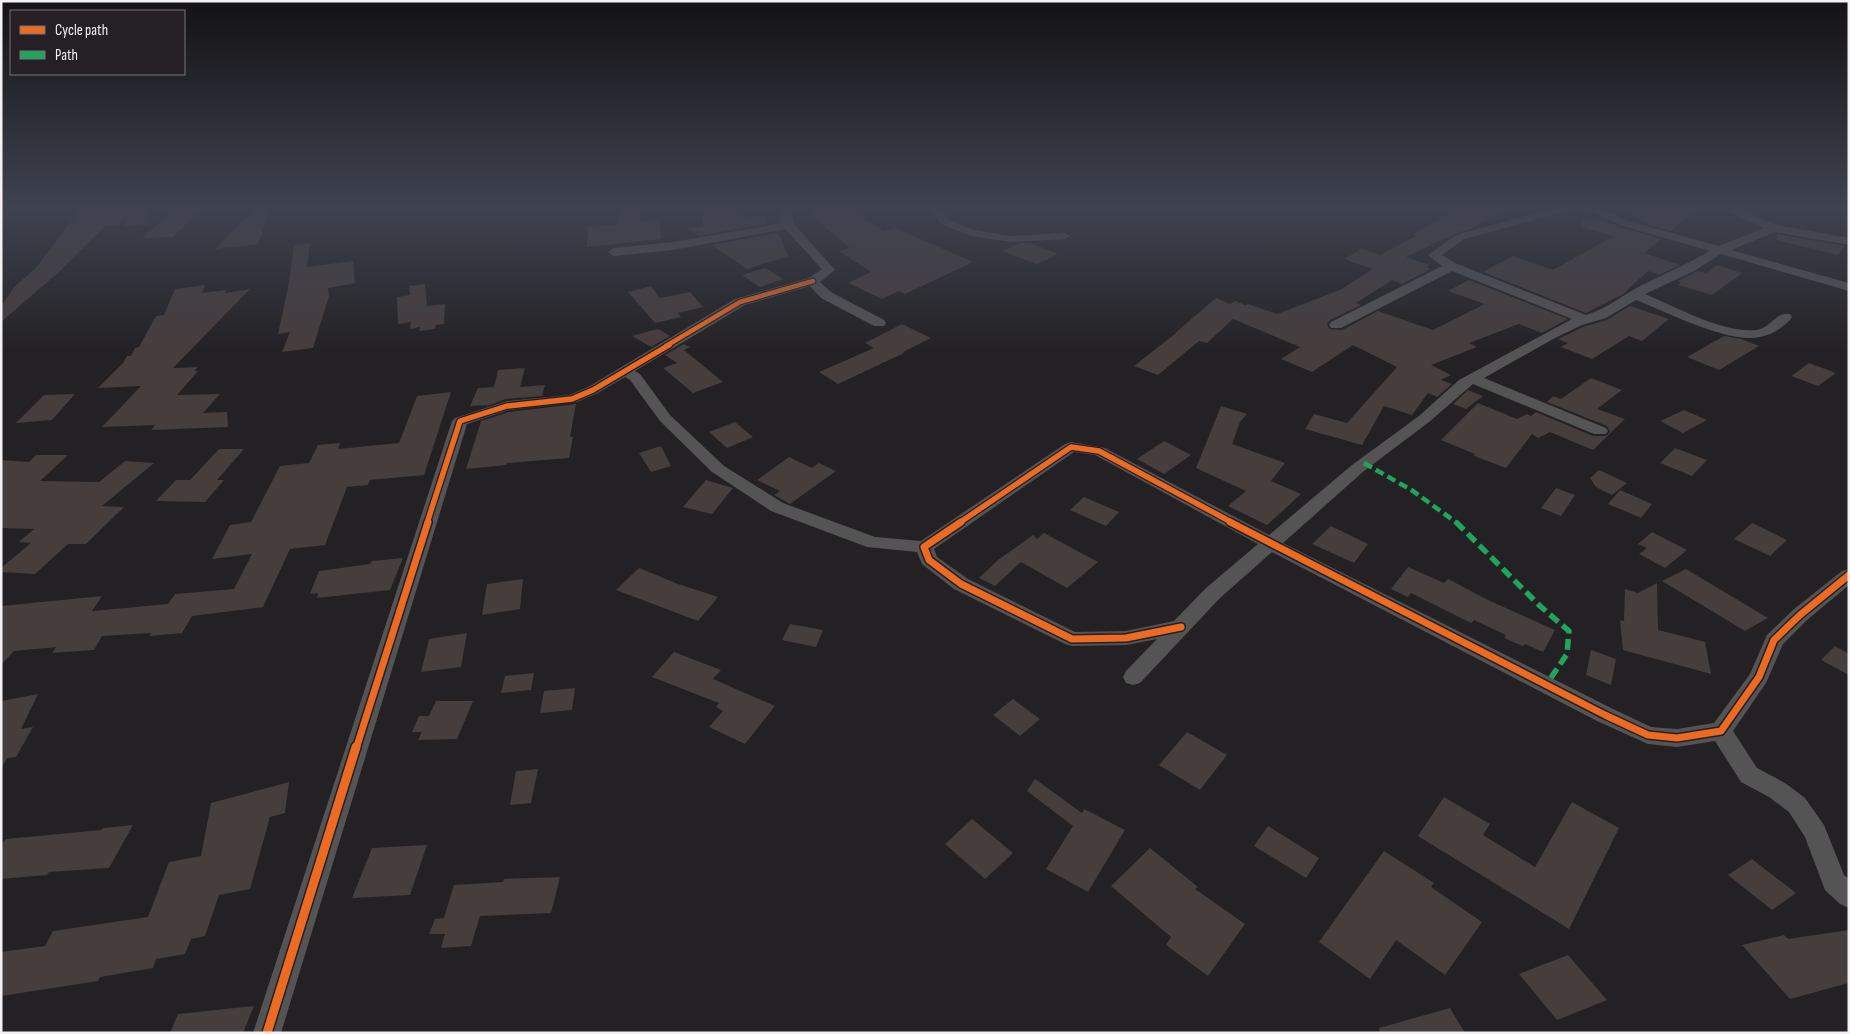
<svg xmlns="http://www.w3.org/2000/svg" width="1850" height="1034" font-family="'Sofia Sans Condensed',sans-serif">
	<rect width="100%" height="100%" fill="#232124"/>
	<path fill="#463d3d" d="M83 206H147L148 225 123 226 126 216 119 226H105L59 272 1 322V307L14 287 35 269Z
		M178 206H205L173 237 142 238Z
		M257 206H272L258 244 215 249Z
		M621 206H642L639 221 659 219 661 239 587 247 588 227 616 225Z
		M808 206H846L883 231 895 228 973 262 905 294 899 291 882 299 848 283 871 272 839 251 850 248 806 211 814 210Z
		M1464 206H1511L1470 229 1456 233 1406 257 1430 265 1426 267 1431 269 1402 284 1392 280 1356 303 1361 305 1330 320 1327 324 1329 329 1342 330 1378 311 1433 330 1485 304 1448 291 1469 280 1568 319 1542 333 1519 324 1469 343 1477 347 1431 365 1451 375 1441 380 1452 384 1437 397 1428 393 1412 415 1384 406 1362 445 1305 429 1314 414 1347 423 1397 367 1353 345 1312 372 1281 359 1300 347 1233 319 1207 343 1199 341 1158 375 1134 366 1176 333H1175L1216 298 1230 304 1235 301 1245 305 1248 304 1277 314 1340 290 1373 269 1344 259 1362 249 1380 255 1416 236 1413 234Z
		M1696 206H1700L1671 231 1650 225 1630 214Z
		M737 212 739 218 764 216 767 224 699 236 688 228 703 227V215Z
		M1583 217 1604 220 1619 227 1661 239 1644 253 1680 265 1659 275 1648 271 1623 294 1586 313 1483 272 1513 256 1553 270 1614 236 1581 227Z
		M778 233 788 256 747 269 712 245Z
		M1777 234 1845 246 1838 255 1776 240Z
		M310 243 307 267 353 261 355 283 328 288 329 296 313 348 282 352 290 332 278 334 288 288 294 245Z
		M1020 243H1030L1058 254 1037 264 1002 251Z
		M1717 265 1742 273 1712 295 1678 285 1681 282 1678 281 1698 271 1706 273Z
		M765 268 783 279 760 287 742 275Z
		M425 284 427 306 445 304 444 324 436 325 435 329 419 331 420 327 410 329 411 322 398 324 397 297 410 295 409 286Z
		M205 285 202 293 226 290 225 293 250 289 173 368 198 367 194 371H198L177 395 220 394 203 413 227 412 228 427 151 430 155 425 102 427 141 386 98 388 123 363 127 356H131L135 348 139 347 156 316 164 315 175 289Z
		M651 286 660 298 690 292 703 307 678 313 681 317 655 323 628 292Z
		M1630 306 1669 319 1642 341 1629 336 1592 359 1561 347 1568 343 1558 339 1583 327 1607 320Z
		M902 324 931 338 903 352 904 353 838 384 819 372 874 348 865 343Z
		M658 329 670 336 651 347 632 336Z
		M1724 336 1741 339 1759 346 1719 370 1687 357Z
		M684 344 690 347 684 350 723 382 693 393 663 368 677 363 665 355Z
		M1809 363 1836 373 1818 386 1791 376Z
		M525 368 520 387 545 385 542 396 506 399 486 406V405L470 406 478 388 494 387 498 370Z
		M1591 378 1622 390 1597 409 1625 419 1593 450 1550 432 1538 438 1532 434 1506 468 1474 456 1475 454 1441 440 1478 403 1517 419 1527 414 1531 416 1536 412 1593 436H1606L1610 432 1607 426 1547 402 1553 396 1561 399Z
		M1468 390 1483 396 1466 409 1453 404Z
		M451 392 424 475 370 480 368 485 347 487 325 545 290 549 263 607 192 616 182 633 149 636 151 633 102 636 94 650 52 653 56 647 14 651 1 665V606L102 596 92 611 168 604 175 594 234 589 252 554 212 559 230 525 251 522 280 466 309 463 318 445 340 443 338 449 399 443 417 396Z
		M75 394 52 420 16 423 44 395Z
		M576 404 570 437H573L569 458 507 463 506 465 466 469 481 421 509 412Z
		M1221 406 1247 414 1240 422 1232 444 1285 463 1271 481 1301 494 1267 525 1228 506 1246 491 1196 468Z
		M1684 410 1707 420 1683 433 1660 421Z
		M735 422 753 437 727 448 709 432Z
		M1164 441 1191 455 1164 474 1137 459Z
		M661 446 671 466 651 472 639 453Z
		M1675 448 1707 460 1692 476 1660 463Z
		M219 449H244L217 480H224L205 502 156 501 176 480H190Z
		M36 455H68L40 481 99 482 125 461 154 463 102 506 124 507 86 544H68L35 574 1 572V568L31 543 19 542 34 529 1 528V460L29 462Z
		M789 457 812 468 819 463 836 471 790 504 774 495 780 491 757 480Z
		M1599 470 1627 483 1612 495 1596 487 1590 478Z
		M706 480 733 488 712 514 683 507Z
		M1556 488 1575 495 1561 516 1541 508Z
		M1620 490 1652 504 1641 518 1608 504Z
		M1084 497 1119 512 1106 526 1070 510Z
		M1752 523 1787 540 1770 556 1734 539Z
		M1331 526 1368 544 1354 563 1312 544Z
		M1652 532 1687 550 1665 568 1639 554 1647 548 1638 544Z
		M1044 533 1098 562 1067 588 1021 562 995 586 979 578 998 560 1033 535 1037 539Z
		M403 558 390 590 317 598 318 593 310 594 319 571 370 564 372 561Z
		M1408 567 1444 583 1448 579 1490 601 1555 630 1543 652 1525 644 1523 646 1504 638 1506 635 1474 620 1471 623 1411 593 1408 597 1391 589Z
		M639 568 678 584 718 597 698 621 616 590Z
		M1686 569 1768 618 1745 631 1662 581Z
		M523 579 520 609 482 615 487 584Z
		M1657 583 1658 630 1705 642 1711 674 1623 650 1620 620 1624 621 1625 589 1638 593Z
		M790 624 823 630 816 647 782 640Z
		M467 633 461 667 421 672 429 639Z
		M1835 646 1849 654V675L1821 660Z
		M1591 650 1616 659 1611 685 1586 675Z
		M674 652 721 670 713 679 775 706 745 744 709 727 723 711 716 707 719 703 652 677Z
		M534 673 531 690 501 693 505 676Z
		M575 688 572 710 540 713 544 691Z
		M38 694 21 729 33 727 16 757 7 758 1 769V701Z
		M1013 699 1040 719 1020 736 993 715Z
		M436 701H473L457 739 418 740 422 732H412L419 716H429Z
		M1187 732 1227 755 1200 790 1159 765Z
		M538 769 531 803 510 805 516 771Z
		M1035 779 1082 813 1084 809 1125 830 1088 892 1046 869 1073 826 1027 791Z
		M289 782 285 813 270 817 250 889 219 895 205 936 191 939 185 954 156 959 153 968 100 977 98 981 1 996V952L45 946 53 931 148 917 169 862 201 856 211 803Z
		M1444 797 1490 824 1483 835 1535 867 1572 802 1619 828 1569 929 1418 836Z
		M972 819 1013 853 985 879 945 844Z
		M133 825 109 868 49 872 47 875 1 879V845L6 839 101 830 103 828Z
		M1268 826 1319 858 1306 878 1254 846Z
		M427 845 410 895 352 898 372 848Z
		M1150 848 1198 887 1195 889 1245 924 1208 976 1166 945 1171 937 1111 886Z
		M1384 851 1434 883 1431 887 1482 922 1445 975 1396 940 1370 979 1319 942Z
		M1752 859 1796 893 1772 910 1728 875Z
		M560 877 551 913 480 916 471 946 441 948 445 934H429L435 919 444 918 454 885 503 882 504 879Z
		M1849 930V983L1790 999 1742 945 1784 935 1788 939Z
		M1568 955 1607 1000 1557 1020 1519 974Z
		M254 1006 243 1033H170L178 1014Z
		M1450 1008 1465 1033H1380L1379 1028Z"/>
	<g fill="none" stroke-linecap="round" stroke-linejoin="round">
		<path fill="#555455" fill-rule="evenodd" d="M780 206H790L794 224 835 270 820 282 831 292 884 320 886 323 884 326H874L821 298 810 286 745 305 635 371 640 374 670 415 724 466 783 503 875 537 921 541 1065 444 1071 442 1105 448 1269 535 1352 465 1419 416 1459 380 1572 319 1452 271 1341 328H1331L1329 325 1331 322 1442 266 1428 255 1456 235 1562 206H1579L1578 208 1464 239 1442 255 1455 263 1586 315C1607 309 1624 294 1644 284 1666 273 1688 264 1710 251L1620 225 1582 208 1581 206H1595L1628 221 1719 246 1764 228 1721 208 1720 206H1734L1777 225 1849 238V245L1775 232 1731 250 1849 283V291L1721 254 1694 271 1645 294C1676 307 1722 333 1756 330 1770 329 1776 311 1790 314L1792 317 1790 320C1781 328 1773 335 1760 337 1728 344 1667 312 1636 300L1606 318 1582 325 1555 338 1484 378 1606 428 1608 431 1606 434H1594L1473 384 1429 422 1364 471 1283 543 1613 709 1651 727 1677 729 1714 723 1750 674 1767 635 1793 610 1842 571 1849 569V585L1807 620 1783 644 1766 683 1733 731 1757 768 1785 783 1805 798 1824 825 1844 875 1849 879V908L1840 904 1825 890 1805 837 1789 812 1769 797 1741 782 1715 741 1677 747 1648 744 1597 721 1272 552 1220 598 1140 683 1133 685 1126 683 1123 677 1126 671 1157 639 1126 645 1072 646 1065 644 954 589 922 564 917 552 867 547 771 511 712 472 660 421 630 380 625 377 598 393 577 402 509 410 467 424 281 1033H253L452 421 455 418 507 401 569 395 588 387 735 299 809 278 822 269 785 229 673 250 614 256 608 252 614 248 673 242 782 223ZM1074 452 1095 455 1258 544 1206 588 1174 621 1126 631 1075 632 968 579 937 557 934 549Z
			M928 206H938L949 220 974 230 1011 236 1064 233 1070 236 1064 239 1011 242 971 236 941 224Z
			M1044 206H1055L1056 208 1051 211 1047 210Z"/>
		<path stroke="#20a55d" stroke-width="4.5" stroke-dasharray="9 4.5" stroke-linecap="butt" d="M1364 463 1413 491 1457 523"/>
		<path stroke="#20a55d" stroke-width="5.5" stroke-dasharray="11 5.5" stroke-linecap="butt" d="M1456 522 1540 606 1569 631 1567 654 1546 685"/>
		<g stroke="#242025" stroke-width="7">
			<path id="cycleway-far3" d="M666 346 740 302 813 281"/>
		</g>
		<g stroke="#242025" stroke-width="8">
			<path id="cycleway-far2" d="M427 523 460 421 507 406 572 399 593 390 669 345
				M959 523 1071 447 1099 451 1233 523"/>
		</g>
		<g stroke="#242025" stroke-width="10">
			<path id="cycleway-far1" d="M961 522 924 547 929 560 961 584 1072 639 1126 638 1181 627
				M1230 522 1605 715 1648 735 1677 738 1721 731 1759 677 1774 640 1800 615 1849 575
				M356 749 428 522"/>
		</g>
		<g stroke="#242025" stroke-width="12">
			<path id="cycleway" d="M267 1033 356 747"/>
		</g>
		<use href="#cycleway-far3" stroke="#ed6a23" stroke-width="4.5"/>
		<use href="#cycleway-far2" stroke="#ed6a23" stroke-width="5.5"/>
		<use href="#cycleway-far1" stroke="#ed6a23" stroke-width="7"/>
		<use href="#cycleway" stroke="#ed6a23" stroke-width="9"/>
	</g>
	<linearGradient id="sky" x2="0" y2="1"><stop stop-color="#131214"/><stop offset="0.59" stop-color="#3f4350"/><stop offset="1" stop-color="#3f4350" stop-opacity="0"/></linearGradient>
	<rect width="1850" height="351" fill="url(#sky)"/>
	<rect width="1850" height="1034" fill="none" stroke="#f3f1f4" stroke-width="5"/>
	<rect x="10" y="10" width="175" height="65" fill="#242025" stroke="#777478"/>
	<rect x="20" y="26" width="25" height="8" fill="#ed6a23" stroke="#777478"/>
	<text x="55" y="35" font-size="15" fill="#f3f1f4">Cycle path</text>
	<rect x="20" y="51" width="25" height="8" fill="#20a55d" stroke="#777478"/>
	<text x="55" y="60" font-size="15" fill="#f3f1f4">Path</text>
</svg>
